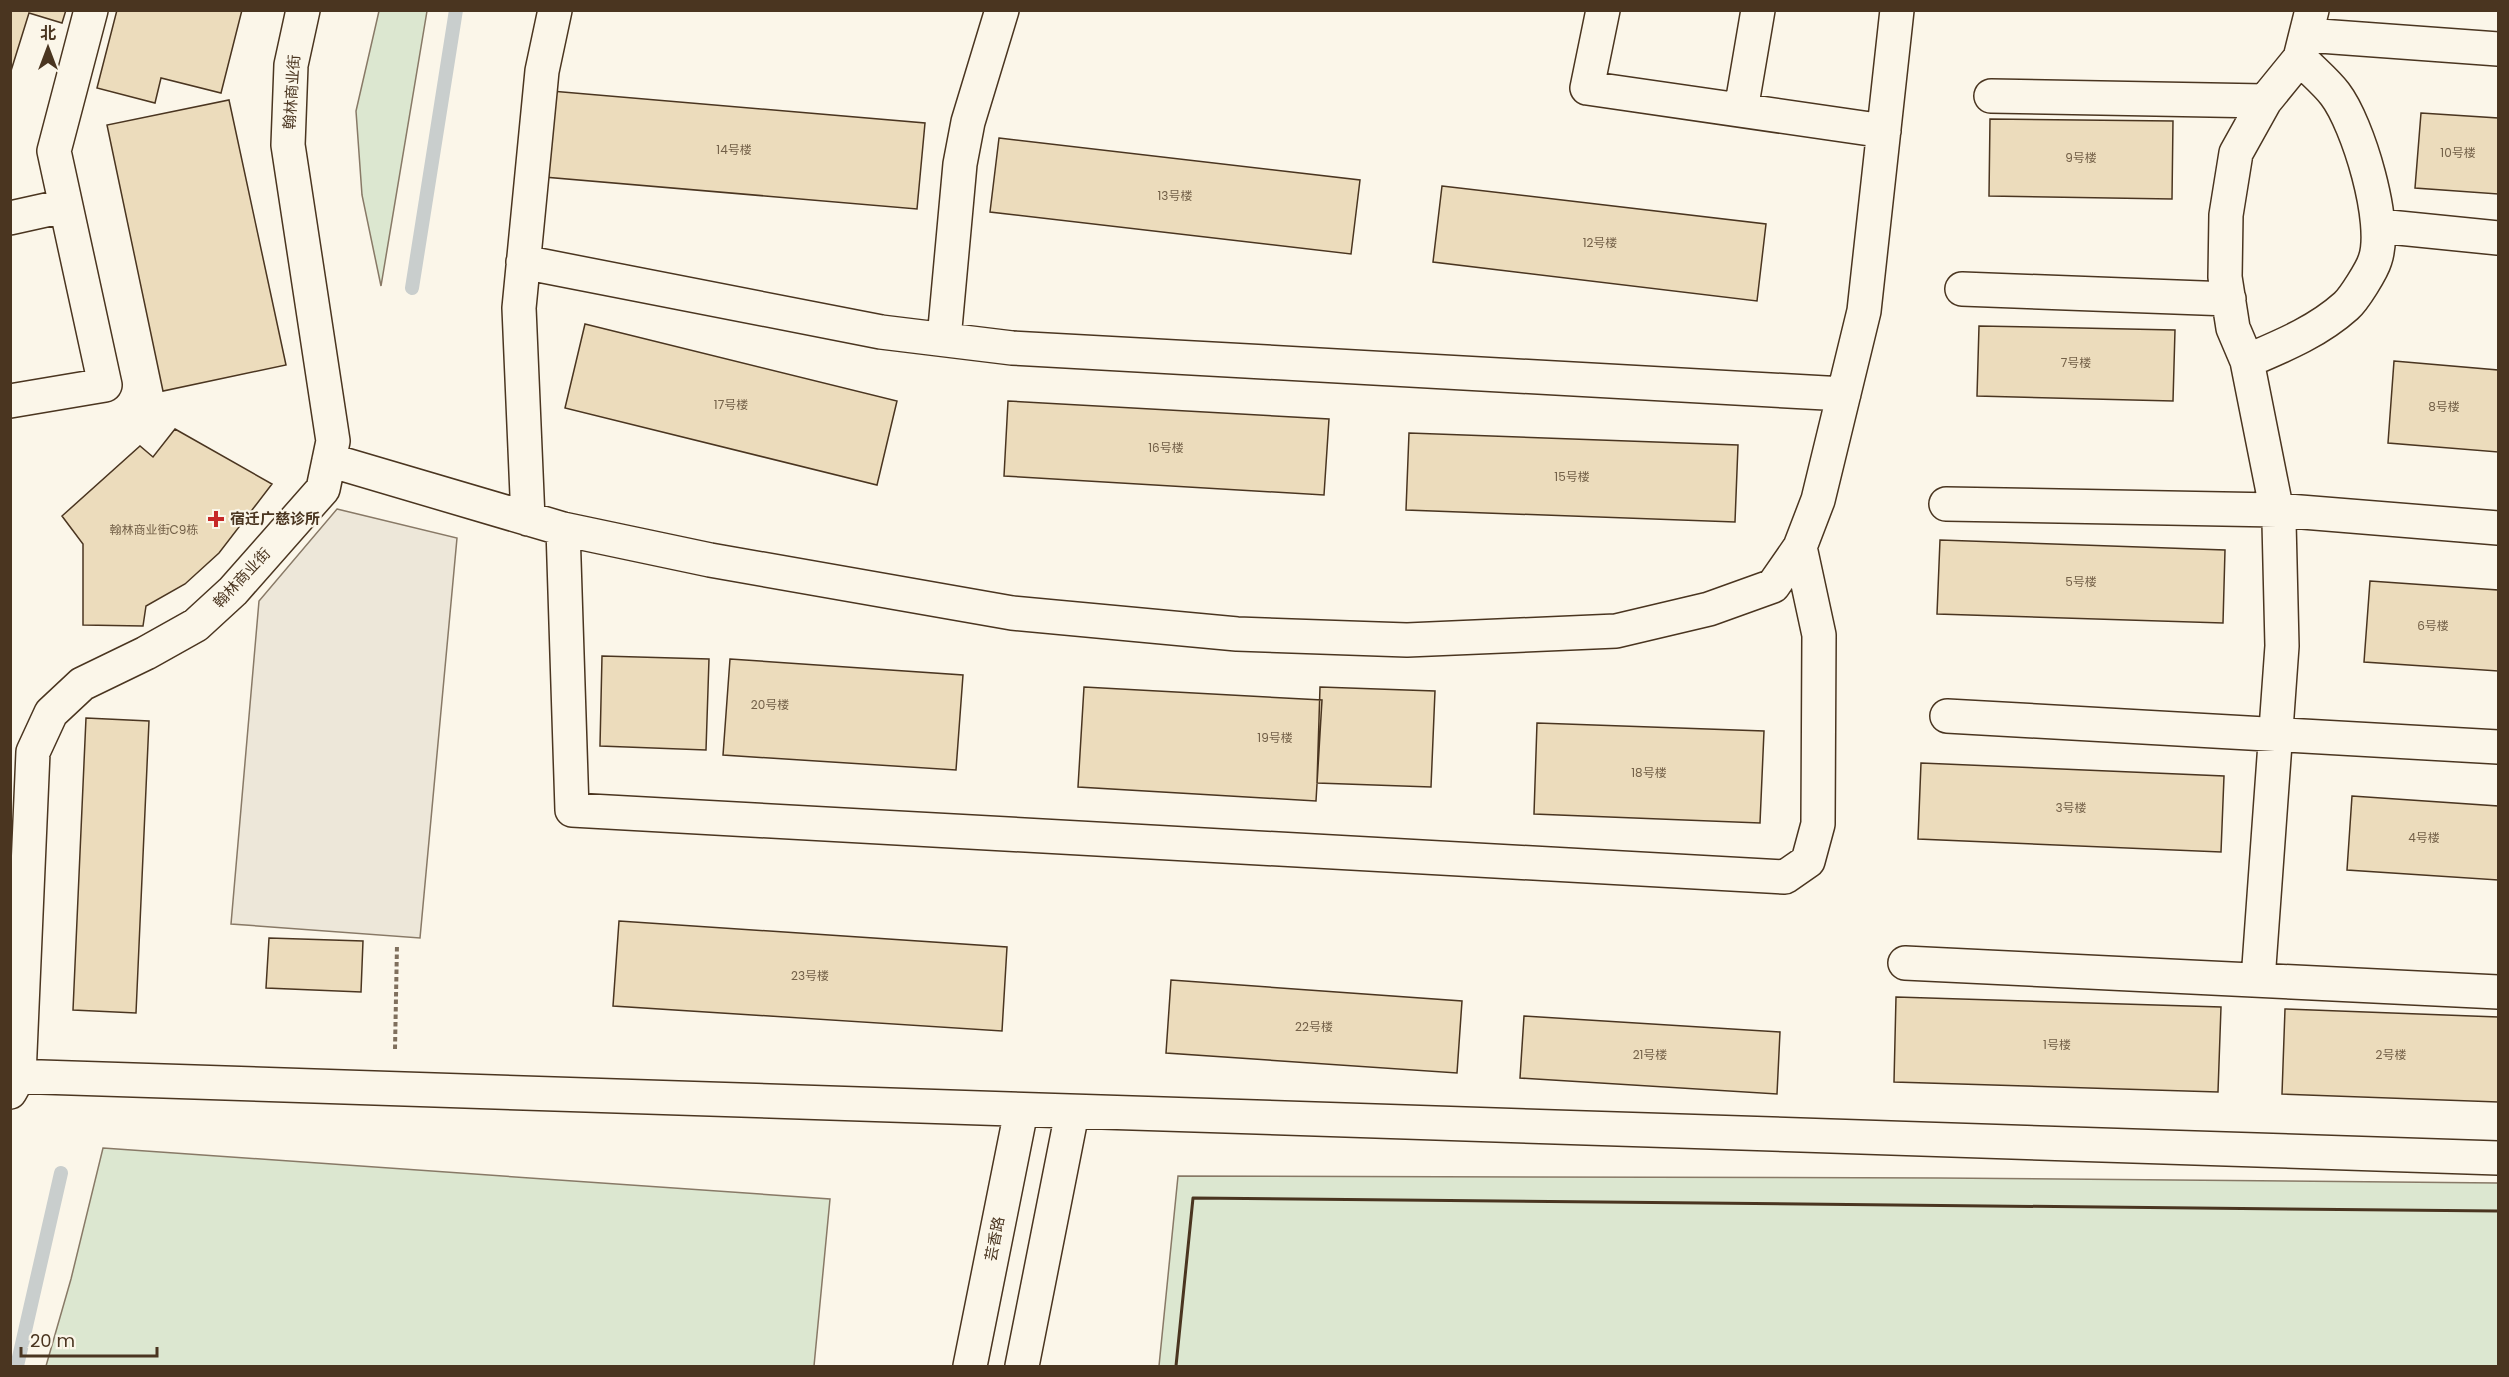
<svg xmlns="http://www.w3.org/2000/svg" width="2509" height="1377" font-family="Poppins,'Noto Sans SC',sans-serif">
	<rect width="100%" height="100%" fill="#fbf6e9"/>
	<path fill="#dce7d0" stroke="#887966" stroke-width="1.5" d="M379 11H427L381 286 362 195 356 111Z
		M103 1148 830 1199 814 1366H46L71 1279Z
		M1178 1176 1939 1178 2498 1183V1366H1159Z"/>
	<path fill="#ede7d9" stroke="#887966" stroke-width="1.5" d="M337 509 457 538 420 938 231 924 259 601Z"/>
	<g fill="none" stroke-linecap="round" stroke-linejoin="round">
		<path stroke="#c9cecd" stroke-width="14" d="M412 288 456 10
			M17 1366 61 1173"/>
	</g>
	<path fill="#ecdcbc" stroke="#4a3520" stroke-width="1.5" d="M10 10H66L62 23 29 13 10 74Z
		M117 10H242L221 93 161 78 155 103 97 88Z
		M551 91 925 123 917 209 544 177Z
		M229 100 286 365 163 391 107 125Z
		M2421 113 2498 118V194L2415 188Z
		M1990 119 2173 121 2172 199 1989 196Z
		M999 138 1360 180 1351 254 990 212Z
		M1442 186 1766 224 1757 301 1433 262Z
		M585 324 897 401 877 485 565 408Z
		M1979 326 2175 330 2173 401 1977 396Z
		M2394 361 2498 370V452L2388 443Z
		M1008 401 1329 419 1324 495 1004 476Z
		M175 429 272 484 219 553 185 584 146 606 143 626 83 625V544L62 516 140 446 153 457Z
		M1409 433 1738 445 1735 522 1406 510Z
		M1940 540 2225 550 2223 623 1937 614Z
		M2370 581 2498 590V671L2364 662Z
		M602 656 709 659 706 750 600 746Z
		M730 659 963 675 956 770 723 755Z
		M1084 687 1322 700 1316 801 1078 787Z
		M1320 687 1435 691 1431 787 1317 783Z
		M86 718 149 721 136 1013 73 1010Z
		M1537 723 1764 731 1760 823 1534 814Z
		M1921 763 2224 776 2221 852 1918 839Z
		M2352 796 2498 806V880L2347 870Z
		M619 921 1007 947 1002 1031 613 1006Z
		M269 938 363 941 361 992 266 988Z
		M1171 980 1462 1001 1457 1073 1166 1053Z
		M1896 997 2221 1007 2218 1092 1894 1082Z
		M2285 1009 2498 1017V1102L2282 1094Z
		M1524 1016 1780 1032 1777 1094 1520 1078Z"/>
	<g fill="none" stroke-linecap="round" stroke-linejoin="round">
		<g stroke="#4a3520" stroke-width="36">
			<path id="minor" d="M1603 10 1587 88 1884 131
				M2306 35 2498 49
				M1991 96 2265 101
				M1741 110 1758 10
				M10 218 64 206
				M2379 226 2498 238
				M523 262 881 332 1012 348 1844 394
				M1962 289 2229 299
				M944 339 960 164 968 122 1002 10
				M2247 361C2282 346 2317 332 2346 306 2354 299 2372 270 2375 260 2388 223 2358 124 2335 94 2325 81 2311 70 2300 58
				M10 401 105 385 54 151 91 10
				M329 460 563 529 710 560 1012 613 1237 634 1407 640 1616 631 1709 609 1773 586 1800 547 1818 500 1864 311 1897 10
				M1946 504 2277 510 2498 528
				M528 519 519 308 542 71 555 10
				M563 529 572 810 1785 877 1808 861 1818 824 1819 635 1800 547
				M1947 716 2498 747
				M1905 963 2498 992
				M2258 980 2282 646 2279 522 2247 361 2233 328 2225 277 2226 215 2236 153 2265 101 2300 58 2312 10
				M10 1076 2498 1158
				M10 1092 19 1076 33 752 51 713 82 684 146 653 196 625 233 591 323 489 333 441 288 145 291 65 303 10
				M970 1366 1021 1111
				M1022 1366 1072 1113"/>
		</g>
		<path stroke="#7f6f5c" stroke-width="4" stroke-dasharray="4.5 3" stroke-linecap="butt" d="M395 1049 397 945"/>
		<use href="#minor" stroke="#fbf6e9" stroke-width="33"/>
		<path stroke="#4a3520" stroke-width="3" d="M1176 1366 1193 1198 2498 1211"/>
	</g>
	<path fill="#c62828" stroke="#fbf6e9" stroke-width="2" d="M213 510h6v6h6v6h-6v6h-6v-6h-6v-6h6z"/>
	<g text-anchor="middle" stroke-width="4.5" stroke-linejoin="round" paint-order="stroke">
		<g font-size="12" fill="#725f47">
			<text x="734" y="154">14号楼</text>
			<text x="2458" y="157">10号楼</text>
			<text x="2081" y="162">9号楼</text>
			<text x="1175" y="200">13号楼</text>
			<text x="1600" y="247">12号楼</text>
			<text x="2076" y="367">7号楼</text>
			<text x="731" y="409">17号楼</text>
			<text x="2444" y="411">8号楼</text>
			<text x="1166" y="452">16号楼</text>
			<text x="1572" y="481">15号楼</text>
			<text x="154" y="534">翰林商业街C9栋</text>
			<text x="2081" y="586">5号楼</text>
			<text x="2433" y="630">6号楼</text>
			<text x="770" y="709">20号楼</text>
			<text x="1275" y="742">19号楼</text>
			<text x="1649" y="777">18号楼</text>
			<text x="2071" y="812">3号楼</text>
			<text x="2424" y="842">4号楼</text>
			<text x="810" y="980">23号楼</text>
			<text x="1314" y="1031">22号楼</text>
			<text x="2057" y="1049">1号楼</text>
			<text x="1650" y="1059">21号楼</text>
			<text x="2391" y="1059">2号楼</text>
		</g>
		<g font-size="15" fill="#4a3520" stroke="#fbf6e9">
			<text transform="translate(292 92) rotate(-86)" y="5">翰林商业街</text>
			<text transform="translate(242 578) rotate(-47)" y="5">翰林商业街</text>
			<text transform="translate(995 1239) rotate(-79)" y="5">芸香路</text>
		</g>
		<g font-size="15" font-weight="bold" fill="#4a3520" stroke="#fbf6e9" text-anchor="start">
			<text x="230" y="524">宿迁广慈诊所</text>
		</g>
	</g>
	<rect width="2509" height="1377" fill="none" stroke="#4a3520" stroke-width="24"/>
	<g transform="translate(48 48)" stroke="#fbf6e9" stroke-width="4.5" paint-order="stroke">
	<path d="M0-4.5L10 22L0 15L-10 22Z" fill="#4a3520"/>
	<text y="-9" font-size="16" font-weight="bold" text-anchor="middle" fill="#4a3520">北</text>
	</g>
	<path d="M21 1347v9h136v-9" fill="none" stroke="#4a3520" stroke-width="3"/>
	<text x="30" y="1347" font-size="18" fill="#4a3520" stroke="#fbf6e9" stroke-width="4.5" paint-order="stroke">20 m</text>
</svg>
